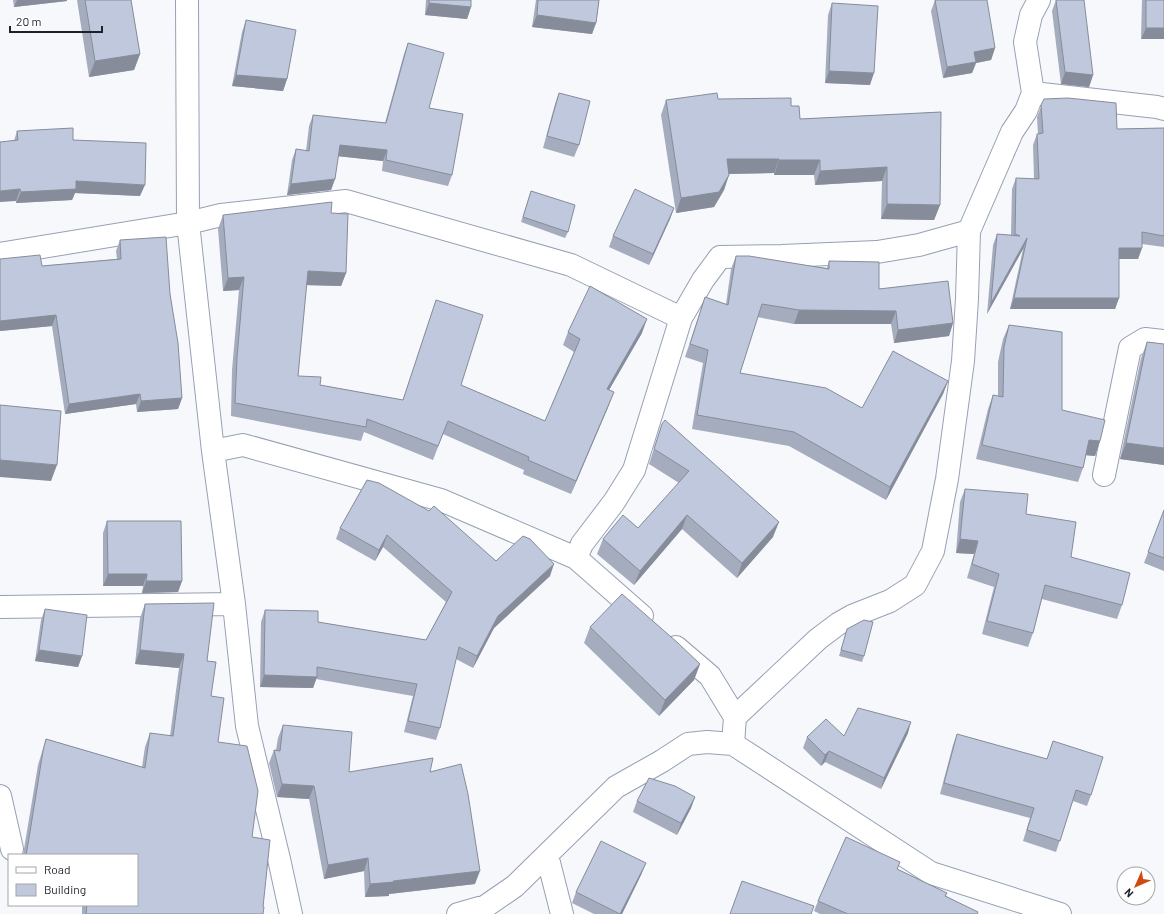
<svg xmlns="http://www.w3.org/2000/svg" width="1164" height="914" font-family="Barlow,sans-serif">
	<rect width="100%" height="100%" fill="#f6f8fc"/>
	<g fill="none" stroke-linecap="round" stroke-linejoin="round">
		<g stroke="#97a0b3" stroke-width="24">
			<path id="minor" d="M187 0 188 223 213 451 234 604 247 726 279 859 291 914
				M1033 93 1157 107 1164 109
				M0 254 188 223 221 215 346 201 571 265 681 318
				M213 451 243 445 441 500 576 558 642 616
				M1104 475 1130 348 1145 339 1164 341
				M576 558 582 544 614 502 634 470 681 318 703 280 720 257 782 256 877 252 919 245 969 231
				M0 607 234 604
				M676 647 710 676 735 717
				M733 744 735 717 818 639 838 624 852 616 890 601 915 585 933 551 947 479 963 361 967 299 969 231 1012 132 1026 111 1033 93 1025 42 1031 15 1039 0
				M0 796 12 849
				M547 855 562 914
				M458 914 486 906 515 886 616 787 662 761 688 744 707 742 733 744 931 873 1060 914"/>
		</g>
		<use href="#minor" stroke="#fff" stroke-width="22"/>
	</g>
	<path fill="#a4acbd" d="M13 0H67V1L14 7Z
		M77 0H131L140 54 134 70 89 77Z
		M426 0H471V7L467 19 425 15Z
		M536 0H599L596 23 592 34 532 27Z
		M935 0 995 48 991 60 976 63 972 73 943 78 931 11Z
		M1056 0 1093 75 1089 87 1061 84 1052 11Z
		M1142 0H1164L1141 39Z
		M832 3 870 85 825 83 828 15Z
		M246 20 287 79 283 91 232 86 242 32Z
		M408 43 429 108 452 175 448 186 382 171 383 161 338 156 335 179 331 190 287 195 292 160 296 149 306 151 309 126 313 115 385 123 404 54Z
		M559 93 579 145 574 157 543 148 555 104Z
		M1044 99 1117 129 1164 128V247L1142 244V248L1138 259H1119V298L1115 309H1010L1023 249 987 314 993 245 997 234 1011 235 1012 189 1016 178 1034 179 1033 145 1037 134H1038L1037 117Z
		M666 100 791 106 800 119 941 112 940 205 934 220 881 219 882 181 815 185 814 175H774V173L729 174 724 190 714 207 676 213 661 115Z
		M17 131 73 140 140 196 75 193 72 200 16 203 14 141Z
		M531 191 568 232 565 238 521 222Z
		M674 208 670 219 649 265 609 247 613 236Z
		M331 213 346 273 341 286 306 285 298 376 320 385 403 400 436 300 461 385 545 421 574 352 563 345 568 332 642 333 609 390V405L571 494 523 474 524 470 443 434 433 460 364 432 361 441 231 416 232 370 239 290 223 291 218 229 223 215Z
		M120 240 170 294 182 398 178 409 137 412 136 404 65 414 52 326 0 331V259L42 266 117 259 116 251Z
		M736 256 827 268 829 261 879 289 953 323 949 336 894 343 891 324H794L757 317 740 373 862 408 948 381 943 394 886 500 789 446 692 429 703 363 685 357 705 297 726 304 731 269Z
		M1009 325 1062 410 1100 441 1095 456 1086 455 1083 468 1078 482 976 459 988 409 993 395 998 396V362L1003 339Z
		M1147 342 1164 344V465L1120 459 1141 358Z
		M662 424 773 537 737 578 682 529 634 585 597 554 603 539 638 528 679 483 649 464Z
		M367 480 496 561 550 576 494 628 473 668 456 659 440 728 436 740 404 732 413 696 316 679 313 688 260 687 261 622 265 610 318 622 426 640 446 602 383 547 375 561 336 539 340 528Z
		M965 489 1026 514 1122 605 1117 619 1042 599 1033 633 1028 647 982 634 994 587 967 578 974 554 956 553 960 502Z
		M1164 510V571L1144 563Z
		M107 521 182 581 178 592 142 593 143 586H103V533Z
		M145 604 207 661 211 696 218 742 252 837 263 914H82V905H137V855H23L38 765 46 739 142 767 145 747 150 733 170 736 179 668 135 664 140 618Z
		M45 609 82 656 78 667 35 661 41 620Z
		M590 627 700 664 694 680 659 716 584 643Z
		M847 629 864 656 862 662 839 656Z
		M283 725 349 772H430L475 884 389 894V896L365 897 364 871 324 879 309 799 277 797 269 763 274 750H276L278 738Z
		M908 733 881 789 825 762 821 766 803 748 807 737 844 736Z
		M957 734 1047 759 1053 741 1091 795 1087 806 1073 801 1056 852 1023 841 1030 818 940 794 953 745Z
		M695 797 691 808 677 835 633 812 637 801Z
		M900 862 897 869 947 893 946 896 978 914H820L814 911 818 901Z
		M646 863 641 875 622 914H594L572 903 576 892Z"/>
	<path fill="#868c9a" d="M17 0H67V1L14 7Z
		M429 3 471 7 467 19 425 15Z
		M537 15 596 23 592 34 532 27Z
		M1146 28H1164V39H1141Z
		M995 48 991 60 976 63 972 73 943 78 947 67 974 52Z
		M140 54 134 70 89 77 95 61Z
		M829 71 874 73 870 85 825 83Z
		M1065 72 1093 75 1089 87 1061 84Z
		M236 75 287 79 283 91 232 86Z
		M340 145 387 150 383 161 336 156Z
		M727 159H779L774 173 722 174Z
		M779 160H820L814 175H774Z
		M887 167 882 181 815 185 820 171Z
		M729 175 724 190 714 207 676 213 681 198Z
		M335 179 331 190 287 195 291 184Z
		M76 181 145 185 140 196 75 193 72 200 16 203 21 192Z
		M20 189 16 201 0 202V191Z
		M887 204 940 205 934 220 881 219Z
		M674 208 670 219 649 265 653 254Z
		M1027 238 1023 249 987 314 991 303Z
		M1119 248H1142L1138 259H1115Z
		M308 271 346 273 341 286 303 285Z
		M244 277 239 290 223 291 228 278Z
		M1014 298H1119L1115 309H1010Z
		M799 310 896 311 891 324H794Z
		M56 315 52 326 0 331V321Z
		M647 319 642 333 602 402 607 389Z
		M953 323 949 336 894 343 898 330Z
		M948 381 943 394 886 500 890 487Z
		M614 392 609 405 571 494 576 481Z
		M140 394 136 404 65 414 69 404Z
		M182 398 178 409 137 412 141 401Z
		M1089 440 1100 441 1095 456 1084 455Z
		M1126 443 1164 448V465L1120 459Z
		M0 460 57 465 51 481 0 477Z
		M687 515 682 529 634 585 640 571Z
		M779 522 773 537 737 578 742 563Z
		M387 535 383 547 375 561 379 550Z
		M960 539 978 541 974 554 956 553Z
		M554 564 550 576 494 628 473 668 477 656 498 616Z
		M108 574H147L143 586H103Z
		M146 581H182L178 592 142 593Z
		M39 650 82 656 78 667 35 661Z
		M140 650 184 654 179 668 135 664Z
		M700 664 694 680 659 716 665 700Z
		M264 675 317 677 313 688 260 687Z
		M911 722 908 733 881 789 884 778Z
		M829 751 825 762 821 766 825 755Z
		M282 784 314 786 309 799 277 797Z
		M695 797 691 808 677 835 681 823Z
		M368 858 364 871 324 879 328 865Z
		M646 863 641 875 622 914H620Z
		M480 871 475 884 389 894V896L365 897 370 884Z"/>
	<path fill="#bfc8dc" stroke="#868c9a" d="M85 0H131L140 54 95 61Z
		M429 0H471V7L429 3Z
		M538 0H599L596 23 537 15Z
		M935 0H987L995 48 974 52 976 62 947 67Z
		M1056 0H1084L1093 75 1065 72Z
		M1146 0H1164V28H1146Z
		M832 3 878 6 874 73 829 71Z
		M246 20 296 30 287 79 236 75Z
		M408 43 444 53 429 108 463 114 452 175 386 160 387 150 340 145 335 179 291 184 296 149 309 151 313 115 386 123Z
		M559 93 590 101 579 145 547 136Z
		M717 93 718 99 791 98V106H799L800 119 941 112 940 205 887 204V167L820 171V160H779V159H727L729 175 719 192 681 198 666 100Z
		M1068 98 1116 103 1117 129 1164 128V236L1142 232V248H1119V298H1014L1027 238 991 303 997 234 1020 236 1015 234 1016 178 1039 179 1037 134 1043 133 1041 105 1044 99Z
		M73 128V140L146 143 145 185 76 181V189L21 192 20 189 0 191V142L18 140 17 131Z
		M635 189 674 208 653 254 613 236Z
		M531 191 575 205 568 232 523 217Z
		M332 202 331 213 348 214 346 273 308 271 298 376 321 377 320 385 403 400 436 300 483 315 461 385 545 421 580 339 568 332 590 286 647 319 607 389 614 392 576 481 528 460 529 457 448 421 438 446 367 419 366 427 235 403 237 357 244 277 228 278 223 215Z
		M166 237 170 294 178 343 182 398 141 401 140 394 69 404 56 315 0 321V259L40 255 42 266 121 259 120 240Z
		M736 256H749L829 269V261L879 262V289L948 281 953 323 898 330 896 311 799 310 762 304 740 373 826 388 862 408 893 351 948 381 890 487 794 432 697 415 708 350 690 344 705 297 728 305Z
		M1009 325 1062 332V410L1105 420 1100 441 1089 440 1083 468 982 445 993 395 1003 397 1004 347Z
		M1147 342 1164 344V448L1126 443Z
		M0 405 61 411 57 465 0 460Z
		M665 420 779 522 742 563 687 515 640 571 603 539 623 515 638 528 689 471 654 449 662 424Z
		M367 480 379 483 429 511 434 506 496 561 523 536 530 539 554 564 498 616 477 656 459 647 440 728 408 721 417 684 317 667V677L264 675 265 610 318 611V622L426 640 452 592 387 535 379 550 340 528Z
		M965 489 1028 494 1026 514 1076 522 1071 557 1130 573 1122 605 1045 585 1033 633 987 621 999 574 972 564 978 541 960 539Z
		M1164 510V558L1148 552Z
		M107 521H181L182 581H146L147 574H108Z
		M622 594 678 643 700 664 665 700 590 627Z
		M214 603 207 661 216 662 211 696 224 698 218 742 247 746 258 791 252 837 270 840 263 907H264L263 914H86L87 905H137V855H26L29 838 43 751 46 739 145 768 150 733 173 736 184 654 140 650 145 604Z
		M45 609 87 615 82 656 39 650Z
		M864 620 873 622 864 656 841 650 847 629Z
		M858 708 911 722 884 778 829 751 825 755 807 737 826 719 844 736Z
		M283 725 352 732 349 772 433 758 430 772 461 764 468 794 480 871 393 881 394 882 370 884 368 858 328 865 314 786 282 784 274 750 280 751Z
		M957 734 1047 759 1053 741 1103 757 1091 795 1076 790 1060 841 1027 830 1034 808 944 783Z
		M649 778 675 786 695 797 681 823 637 801Z
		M846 837 900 862 897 869 947 893 945 896 978 912 977 914H848L818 901Z
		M601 841 646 863 620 914 576 892Z
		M742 881 814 906 811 914H730Z"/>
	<rect x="8" y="854" width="130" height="52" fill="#ffffff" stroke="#a5a6a9"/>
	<rect x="16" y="867" width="20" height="6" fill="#ffffff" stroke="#a5a6a9"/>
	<text x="44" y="874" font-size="12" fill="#1d2128">Road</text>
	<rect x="16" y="884" width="20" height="12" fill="#bfc8dc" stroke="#a5a6a9"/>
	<text x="44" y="894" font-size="12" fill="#1d2128">Building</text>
	<g transform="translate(1136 886) rotate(225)"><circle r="19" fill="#ffffff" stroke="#a5a6a9"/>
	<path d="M0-3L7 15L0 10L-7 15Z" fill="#d04910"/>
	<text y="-6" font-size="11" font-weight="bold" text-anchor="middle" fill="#1d2128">N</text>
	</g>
	<path d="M10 26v6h92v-6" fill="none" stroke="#1d2128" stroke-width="2"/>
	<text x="16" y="26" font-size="12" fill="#1d2128" stroke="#ffffff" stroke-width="3" paint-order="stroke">20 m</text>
</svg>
